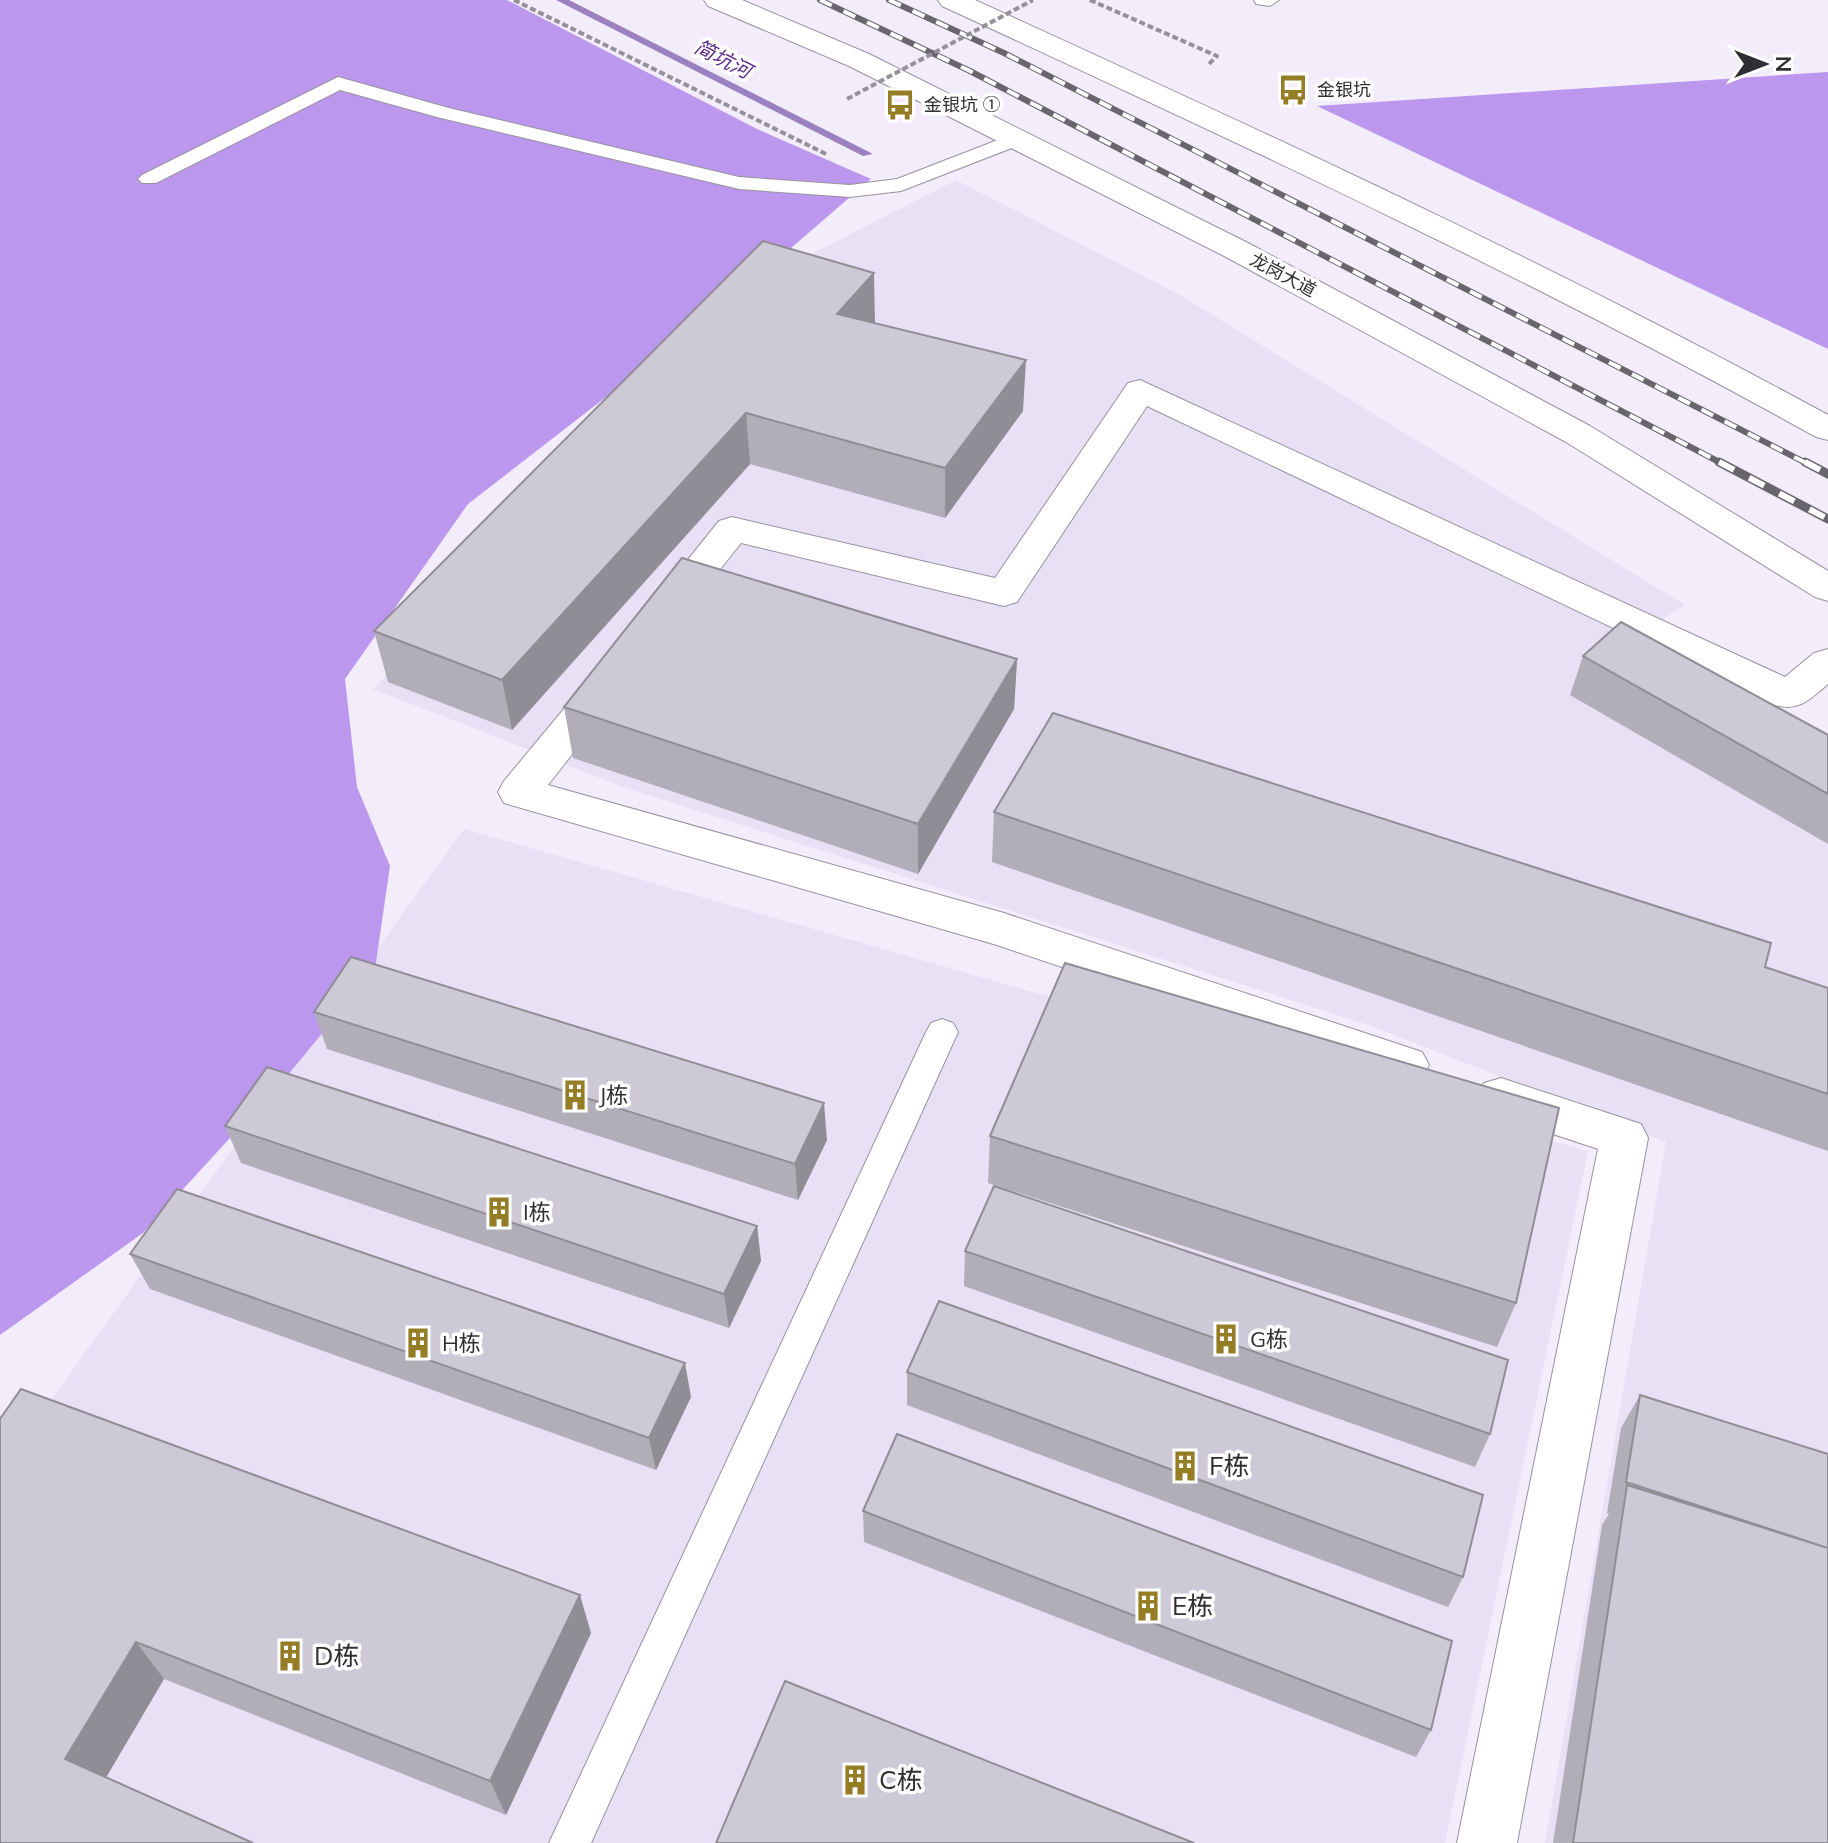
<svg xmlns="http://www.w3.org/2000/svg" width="1828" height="1843" font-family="Mulish,'Noto Sans SC',sans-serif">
	<rect width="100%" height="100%" fill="#f2ecfb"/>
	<path fill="#e8e0f5" d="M956 180 1180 295 1685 605 1609 653 1828 778V1843H1545L1666 1142 1369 1025 626 788 373 689 782 269Z
		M464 829 1588 1151 1445 1843H0V1470Z"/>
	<path fill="#bc97ee" d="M0 0H507L757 129 871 179 726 304 468 504 345 679 357 787 390 866 375 969 292 1070 143 1233 0 1335Z
		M1828 72V349L1317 106Z"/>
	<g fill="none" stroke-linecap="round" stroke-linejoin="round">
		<path fill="#9c81c1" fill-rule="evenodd" d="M556 0H569L873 154 863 156Z"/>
		<g stroke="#97929f" stroke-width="2">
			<path id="service" d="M1254 0H1279L1270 6 1256 4Z
				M338 77 449 108 739 177 850 185 897 179 1008 136 1015 134 1025 140 1022 144 901 191 850 197 739 189 437 117 340 90 156 183H142L138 179 142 175Z
				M942 1019 953 1023 958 1032 591 1843H549L926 1032 931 1023Z"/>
		</g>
		<g stroke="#97929f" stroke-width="2">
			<path id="minor" d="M1140 380 1785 677 1814 653 1828 649V684C1810 699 1799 712 1775 705L1147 406 1017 602 1004 606 741 543 679 621 665 625 651 621 646 612 719 521 732 517 995 578 1128 383Z
				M607 670 621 674 627 684 548 785 1004 913 1422 1052 1429 1065 1422 1078 1406 1084 997 945 504 803 498 792 504 781 593 674Z
				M1501 1078 1641 1124 1648 1138 1517 1843H1457L1598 1149 1484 1111 1477 1097 1484 1083Z"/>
		</g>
		<g stroke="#97929f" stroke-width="2">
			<path id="trunk" d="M704 0H742L869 54 1248 243 1590 426 1828 571V601L1815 597 1566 442 1226 257 849 66 708 6Z
				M938 0H975C1262 131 1550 263 1828 415V440L1816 437C1532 279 1237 142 942 6Z"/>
		</g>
		<path stroke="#95919b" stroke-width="4" stroke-dasharray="6 3" stroke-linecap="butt" d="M514 0 826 154
			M1090 0 1217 56 1209 64"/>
		<use href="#service" fill="#fff" fill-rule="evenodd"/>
		<use href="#minor" fill="#fff" fill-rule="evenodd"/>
		<use href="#trunk" fill="#fff" fill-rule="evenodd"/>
		<g stroke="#69656d" stroke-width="6">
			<path id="rail-far1" d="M820 0 970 71 1723 464
				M889 0 1004 53 1808 464"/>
		</g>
		<g stroke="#69656d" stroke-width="9">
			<path id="rail" d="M1719 462 1828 519
				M1805 462 1828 474"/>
		</g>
		<use href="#rail-far1" stroke="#fff" stroke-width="4" stroke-dasharray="13" stroke-linecap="butt"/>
		<use href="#rail" stroke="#fff" stroke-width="6" stroke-dasharray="17" stroke-linecap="butt"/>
		<path stroke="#95919b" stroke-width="4" stroke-dasharray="6 3" stroke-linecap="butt" d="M847 99 1033 0"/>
	</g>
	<path fill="#b1adb9" d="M875 324 1023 411 945 518 750 464 512 730 388 682 374 631Z
		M1583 656 1828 735V844L1570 695Z
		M1017 659 1014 709 918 874 573 758 564 707Z
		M994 812 1765 967 1828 988V1151L992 862Z
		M314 1012 827 1140 798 1200 327 1049Z
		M225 1126 757 1226 761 1261 729 1328 241 1163Z
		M990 1136 1516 1303 1497 1347 988 1183Z
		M965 1251 1490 1434 1475 1467 964 1286Z
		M130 1254 691 1397 656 1470 150 1289Z
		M907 1372 1463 1577 1448 1607 907 1405Z
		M1640 1395 1828 1454V1843H1553L1602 1525 1609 1514 1607 1513 1621 1428Z
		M0 1419 591 1633 506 1815 164 1679 106 1777 0 1843Z
		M863 1511 1431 1730 1416 1757 864 1542Z"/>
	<path fill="#908d96" d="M874 273 875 324 837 314Z
		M1026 360 1023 411 945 518V468Z
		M746 413 750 464 512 730 502 680Z
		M1017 659 1014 709 918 874V824Z
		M824 1103 827 1140 798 1200 795 1164Z
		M757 1226 761 1261 729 1328 724 1294Z
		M685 1363 691 1397 656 1470 649 1438Z
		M580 1595 591 1633 506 1815 490 1781Z
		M136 1642 164 1679 97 1793 65 1759Z"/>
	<path fill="#cec9d7" stroke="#908d96" stroke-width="2" d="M763 241 874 273 837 314 1026 360 945 468 746 413 502 680 374 631Z
		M682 558 1017 659 918 824 564 707Z
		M1621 622 1828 735V794L1583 656Z
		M1053 713 1771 943 1765 967 1828 988V1094L994 812Z
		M351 957 824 1103 795 1164 314 1012Z
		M1065 963 1559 1108 1516 1303 990 1136Z
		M267 1067 757 1226 724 1294 225 1126Z
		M994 1186 1508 1360 1490 1434 965 1251Z
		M177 1189 685 1363 649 1438 130 1254Z
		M939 1301 1483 1495 1463 1577 907 1372Z
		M21 1389 580 1595 490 1781 136 1642 65 1759 253 1843H0V1419Z
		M1640 1395 1828 1454V1548L1626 1482Z
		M897 1434 1452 1641 1431 1730 863 1511Z
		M1627 1485 1828 1548V1843H1573Z
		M785 1681 1194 1843H716Z"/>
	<defs>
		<g id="bus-bare" transform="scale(2.4)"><path d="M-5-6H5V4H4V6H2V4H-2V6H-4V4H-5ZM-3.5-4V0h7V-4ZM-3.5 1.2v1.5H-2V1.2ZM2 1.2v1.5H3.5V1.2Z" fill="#957d25" stroke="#fff" stroke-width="2.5" paint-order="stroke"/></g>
		<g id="building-bare" transform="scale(2.4)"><path d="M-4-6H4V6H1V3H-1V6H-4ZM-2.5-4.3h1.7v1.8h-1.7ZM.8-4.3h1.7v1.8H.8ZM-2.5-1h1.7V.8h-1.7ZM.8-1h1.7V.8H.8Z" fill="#957d25" stroke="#fff" stroke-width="2.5" paint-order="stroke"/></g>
	</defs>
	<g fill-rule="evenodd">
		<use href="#bus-bare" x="1293" y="90"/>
		<use href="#bus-bare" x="900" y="105"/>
		<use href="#building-bare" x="575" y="1095"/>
		<use href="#building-bare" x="499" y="1212"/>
		<use href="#building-bare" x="1226" y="1339"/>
		<use href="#building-bare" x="418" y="1343"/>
		<use href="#building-bare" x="1185" y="1466"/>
		<use href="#building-bare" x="1148" y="1606"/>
		<use href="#building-bare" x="290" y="1656"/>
		<use href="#building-bare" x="855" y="1780"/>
	</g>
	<g text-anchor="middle" stroke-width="7" stroke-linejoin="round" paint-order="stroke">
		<g font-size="18" fill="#302e33" stroke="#fff" text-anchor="start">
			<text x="1317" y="96">金银坑</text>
			<text x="924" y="111">金银坑 ①</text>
		</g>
		<g font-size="18" fill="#302e33" stroke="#fff">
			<text transform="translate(1283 275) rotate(28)" y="6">龙岗大道</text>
		</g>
		<g font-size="20" font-style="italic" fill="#5a278b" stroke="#fff">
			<text transform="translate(723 59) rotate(27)" y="7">简坑河</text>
		</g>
		<g font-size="22" fill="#302e33" stroke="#fff" text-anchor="start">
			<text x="599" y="1103">J栋</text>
			<text x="523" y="1220">I栋</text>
			<text x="1250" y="1347">G栋</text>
			<text x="442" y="1351">H栋</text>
		</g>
		<g font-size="26" fill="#302e33" stroke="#fff" text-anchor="start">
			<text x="1209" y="1475">F栋</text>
			<text x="1172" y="1615">E栋</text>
			<text x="314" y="1665">D栋</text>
			<text x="879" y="1789">C栋</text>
		</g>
	</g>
	<g transform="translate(1764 64) rotate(90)" stroke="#ffffff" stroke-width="6" paint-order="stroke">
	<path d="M0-6L14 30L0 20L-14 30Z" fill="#302e33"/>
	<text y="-12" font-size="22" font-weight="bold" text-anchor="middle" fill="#302e33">N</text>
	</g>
</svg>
